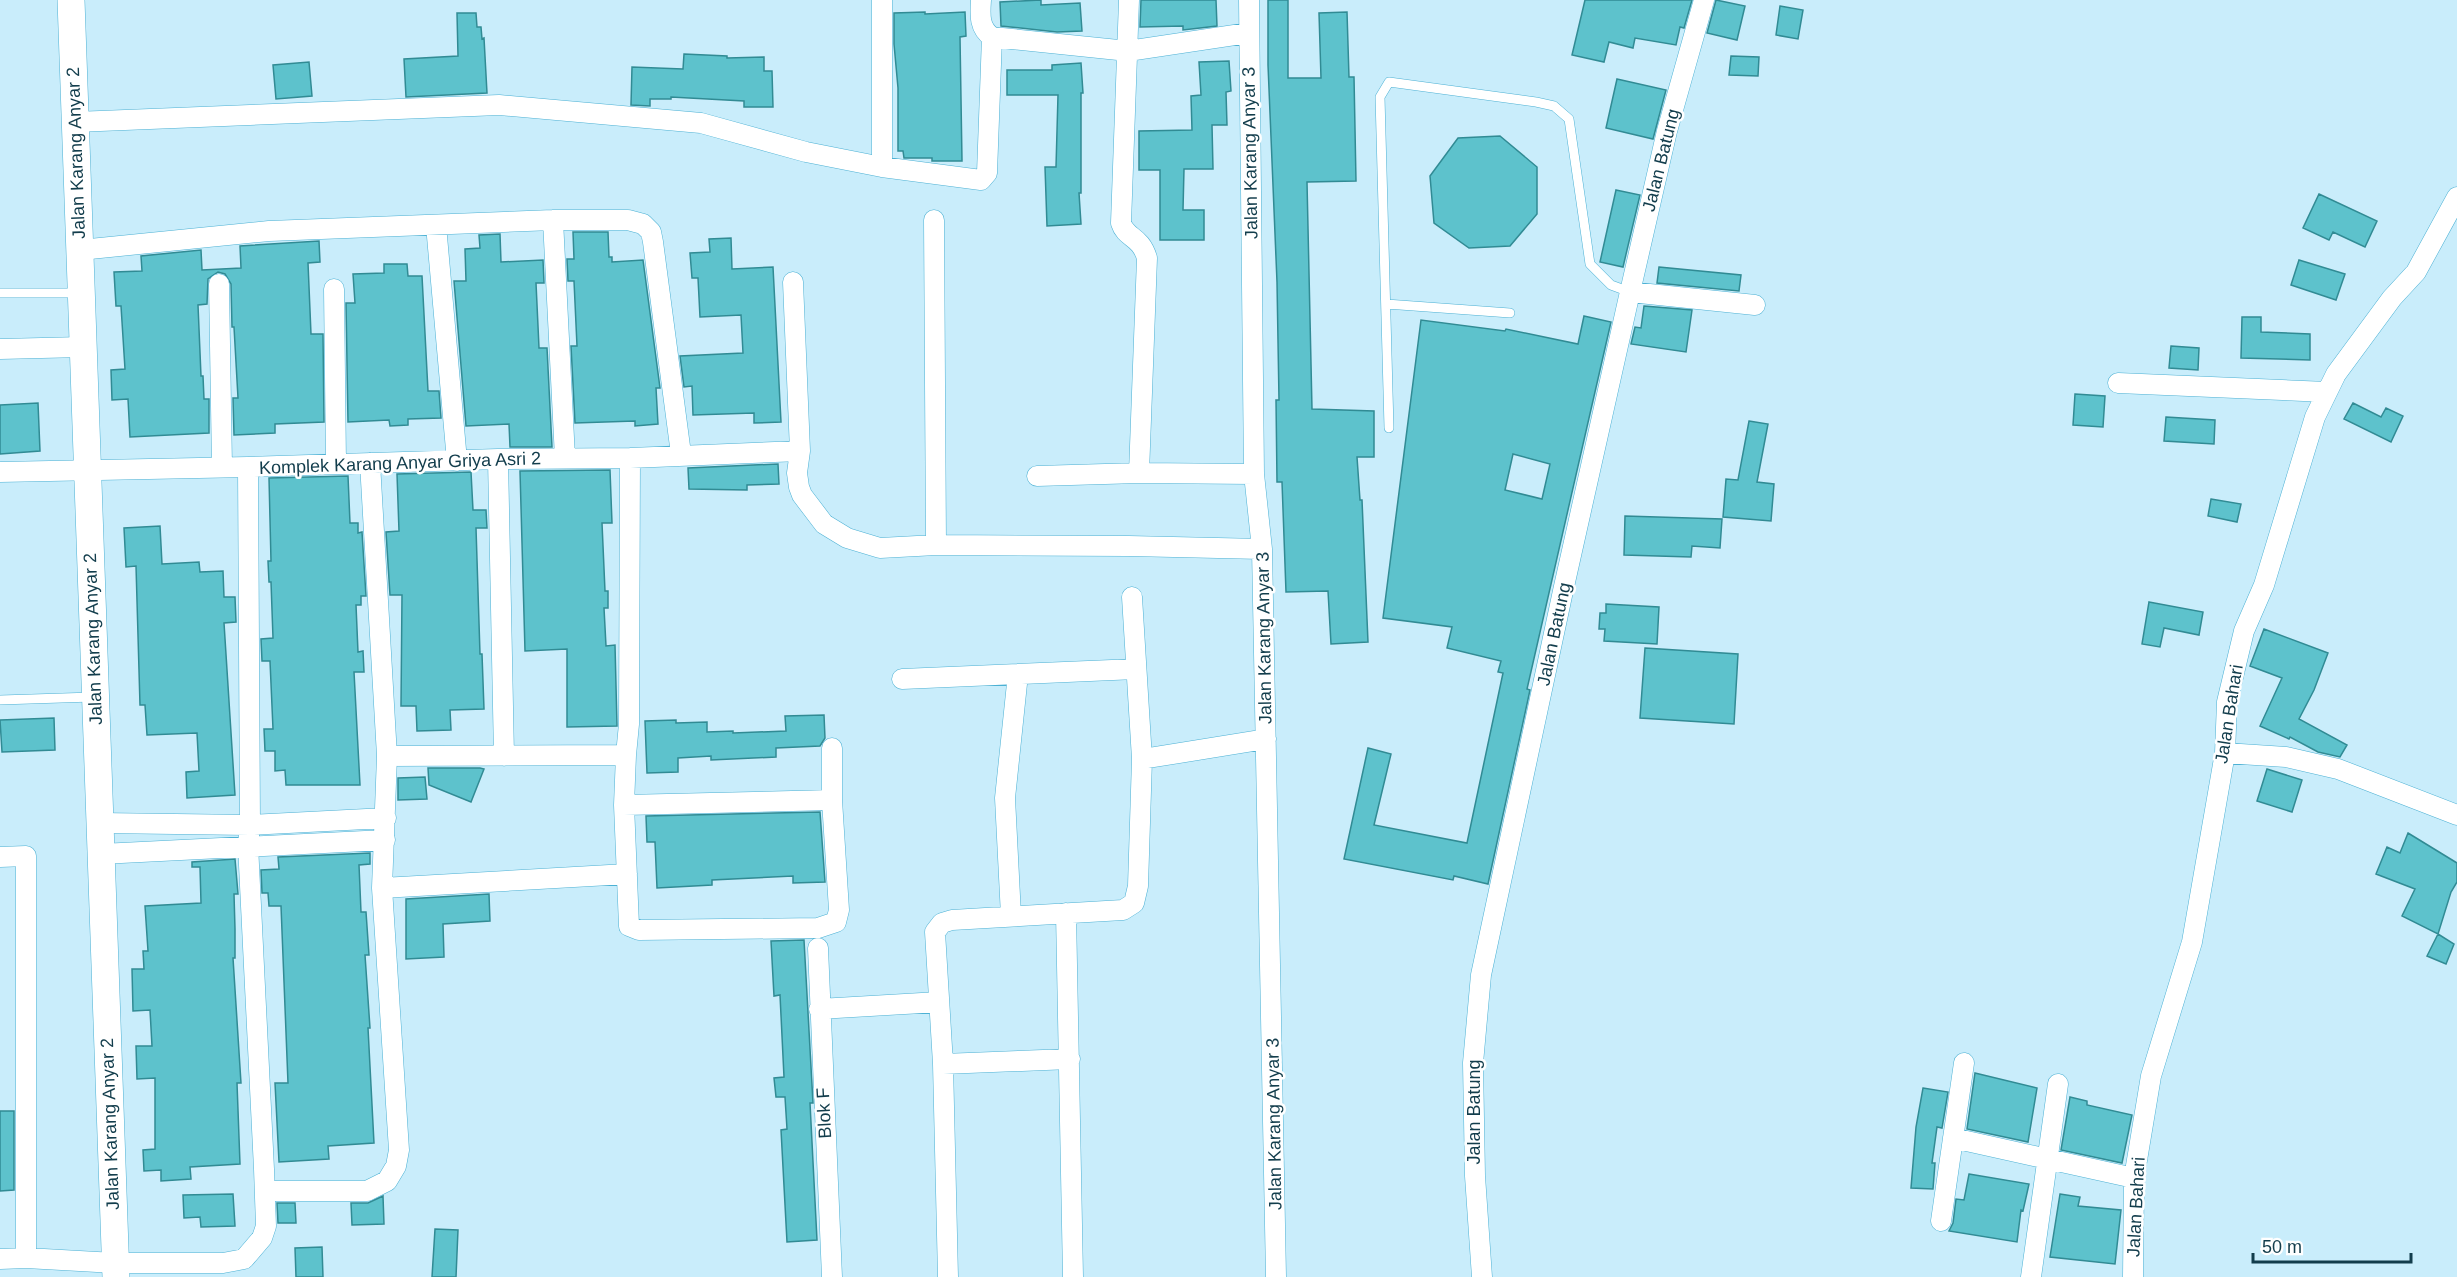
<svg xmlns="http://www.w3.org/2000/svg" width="2457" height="1277" font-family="Helvetica,sans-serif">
	<rect width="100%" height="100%" fill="#c9edfb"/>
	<path fill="#5dc2cc" stroke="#318b94" stroke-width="1.5" fill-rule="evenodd" d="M1041 0V5L1080 3 1082 31 1057 32 1001 26 1000 2Z
		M1141 0H1216L1217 26 1183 30V26L1140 27Z
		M1268 0H1288V78H1321L1319 13 1347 12 1349 77H1354L1356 181 1307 182 1312 409 1374 411V457H1357L1360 500H1362L1368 642 1331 644 1328 591 1286 592 1282 482H1277L1276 400H1279L1277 282 1268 65Z
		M1585 0H1692L1684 28 1680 27 1676 45 1635 38 1633 48 1609 42 1604 62 1572 55Z
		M1716 0 1745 6 1737 40 1707 33Z
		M1780 6 1803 10 1798 39 1776 35Z
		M925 12V14L965 12 966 36 960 37 962 161H932V158H904L903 151H898V88L894 44V13Z
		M457 13H476L477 27H481L482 39 484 38 487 93 406 97 404 59 458 56Z
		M684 54 727 56V58L764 57V71H772L773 107H744V101L671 97V99H650V106L631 105 632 67 683 69Z
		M1731 56 1759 57 1758 76 1729 75Z
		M1229 61 1231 91 1226 92 1227 125H1212L1213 169H1184L1183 210H1204V240H1160V170H1139V131L1192 130 1191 96 1201 95 1199 62Z
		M309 62 312 96 276 99 273 65Z
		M1081 63 1083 93H1081V193H1079L1081 224 1047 226 1045 167H1056L1058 95H1007V70H1052V65Z
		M1617 79 1666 90 1653 139 1606 128Z
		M1500 136 1537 167V214L1510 246 1469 248 1434 223 1430 176 1458 138Z
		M1616 190 1640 195 1623 267 1600 262Z
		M2319 194 2377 221 2365 247 2333 232 2329 240 2303 228Z
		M573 232H608L609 257H612V262L643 260 660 388H656L658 424 635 426V421L575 423 571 346H577L574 281H568L567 259H574Z
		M500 234 501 262 543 260 544 283H536L538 326 539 348H547L552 447H510L509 424 466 426 454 281H466L465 249 480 248 479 235Z
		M731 238 732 269 773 267 781 422 754 423V413L693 415 692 386 684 387 680 356 743 353 741 315 700 317 698 278H692L690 253 710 252 709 239Z
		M319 241 320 262 308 263 311 334H323L324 422 275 424V433L234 435 233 398H238L234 327H232L231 284 225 274 218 272 208 279 207 304 198 305 201 376H203L204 399H209V433L130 437 128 399 112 400 111 370 125 369 121 306H116L114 272 142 271 141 256 201 250 202 270 241 268 240 246Z
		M2299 260 2345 274 2336 300 2291 285Z
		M384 264H407L408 276H422L428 391H439L441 418 408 419V425L390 426 389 420 348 422 346 303H355L353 274 384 273Z
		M1659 267 1741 275 1739 291 1657 283Z
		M1644 306 1692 310 1686 352 1631 344 1635 327 1641 328Z
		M1584 316 1611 322 1527 689 1530 690 1488 884 1454 876 1453 880 1344 859 1368 748 1391 754 1374 825 1467 843 1503 673 1498 672 1501 661 1447 648 1452 627 1383 618 1421 320 1505 331 1506 329 1578 344ZM1513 454 1550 464 1542 499 1505 490Z
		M2242 317H2261V332L2310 334V360L2241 358Z
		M2171 346 2199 348 2198 370 2169 368Z
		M2075 394 2105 396 2103 427 2073 425Z
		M38 403 40 451 0 454V405Z
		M2353 403 2381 417 2386 408 2403 416 2391 442 2344 419Z
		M2166 417 2215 420 2214 444 2164 441Z
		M1749 421 1768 424 1757 482 1774 484 1771 521 1723 517 1726 479 1738 480Z
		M778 464 779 484 747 485V490L689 489 688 468Z
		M610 470 612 523H602L605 591H608V608H604L606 646 615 645 617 726 567 727V649L525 651 520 471Z
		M471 472 473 510H486L487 528H476L480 654H482L484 709 450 710 451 730 417 731 416 706H401L402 595H390L386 532 399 531 397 474Z
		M348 476 350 523H358V533L362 532 366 596H361V605H356L358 652 363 651 364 672H354L360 785H286L285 770 275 771V751H265L264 729H273L270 661H262L261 639 273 638 271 582H269L268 561H271L269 478Z
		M2211 499 2241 504 2237 522 2208 516Z
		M1625 516 1722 519 1720 548 1692 546 1691 557 1624 555Z
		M160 526 162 564 199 562 200 572 223 571 224 597H235L236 622 224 623 235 795 187 798 186 772 199 771 197 733 147 735 145 705H140L136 566 126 567 124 528Z
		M2149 602 2203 612 2199 635 2164 628 2160 647 2142 644Z
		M1606 604 1659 607 1657 644 1604 641 1605 629H1599L1600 613H1606Z
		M2264 629 2328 653 2314 690 2299 719 2347 745 2340 757 2318 752 2290 737 2289 739 2260 726 2282 678 2250 666Z
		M1645 648 1738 654 1734 724 1640 718Z
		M824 715 825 738 820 746 776 748V757L711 760V756L678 758V772L647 773 645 721 676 720V723L707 722V732L733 731V733L786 731 785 716Z
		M54 718 55 750 2 752 0 720Z
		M428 768H480L484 769 471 802 429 785Z
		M2267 769 2302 780 2292 812 2257 801Z
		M425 777 427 799 398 800V778Z
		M820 812 825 882 793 883V876L712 880V885L657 888 655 842H647L646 816Z
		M2408 833 2457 863V882L2451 892 2438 934 2402 916 2415 889 2376 874 2387 847 2400 853Z
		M370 853V864L359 865 361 912H366L369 955H365L370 1028H368L374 1143 328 1146 329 1159 279 1162 275 1083H288L281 906H269L268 893H262L261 870 279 869 278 857Z
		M235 859 238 894H234L235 929V958H233L241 1083H237L240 1164 190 1167 191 1179 161 1181V1170L144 1171 143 1150 155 1149V1078L137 1079 136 1046H152L150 1010 133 1011 132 969H144L143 951H148L145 906 201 903 200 867H192V862Z
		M489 894 490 921 443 924 444 957 406 959V899Z
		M2438 934 2454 944 2446 964 2427 956Z
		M804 940 813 1103H810L817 1240 787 1242 781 1130 787 1129 785 1097H776L774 1078 784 1077 780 995 774 996 771 941Z
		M1975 1073 2037 1088 2028 1142 1967 1129Z
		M1923 1088 1948 1092 1942 1128 1937 1127 1932 1163H1935L1933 1189 1911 1188 1916 1127Z
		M2070 1097 2087 1101V1105L2132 1115 2122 1163 2061 1150Z
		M0 1111H14V1190L0 1191Z
		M1969 1174 2029 1184 2023 1211 2021 1210 2017 1242 1949 1231 1953 1223 1956 1199 1964 1200Z
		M233 1194 235 1226 201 1227 200 1217 184 1218 183 1195Z
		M2060 1194 2080 1197 2078 1206 2121 1210 2115 1264 2050 1257Z
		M383 1196 384 1224 352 1225 351 1203H368Z
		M277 1203H295L296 1223H278Z
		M435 1229 458 1230 456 1277H432Z
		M322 1247 323 1277H296L295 1248Z"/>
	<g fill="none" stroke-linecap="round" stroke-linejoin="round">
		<g stroke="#4cb1d4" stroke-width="10">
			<path id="lane" d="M0 293H79
				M1386 304 1510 313
				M1389 428 1380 97 1389 82 1536 102 1554 106 1569 119 1590 264 1611 285 1630 292
				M0 700 93 697"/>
		</g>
		<g stroke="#4cb1d4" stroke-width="21">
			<path id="street" d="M981 0C980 15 979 28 992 37L1128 51 1248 33
				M1129 0 1121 223C1126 239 1140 235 1147 258L1139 473
				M1249 0 1254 474 1262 549 1276 1277
				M75 122 499 105 701 123 806 152 882 167 981 180 987 173 992 37
				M882 167V0
				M553 220 565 458
				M934 220 936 545
				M436 225 457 461
				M80 250 269 231 553 220H628L643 224 651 232 653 242 681 454
				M793 282 800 451 797 473 799 487 802 495 824 524 847 538 880 548 936 545 1129 546 1262 549
				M219 284 222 467
				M334 289 336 464
				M1630 292 1755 305
				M0 349 83 347
				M2118 383 2327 392
				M498 459 504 756
				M0 472 248 467 498 459 630 458 800 451
				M1037 476 1139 473 1254 474
				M902 679 1136 669
				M2225 753 2286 757 2338 769 2457 815
				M626 755 624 805 629 926 639 930 818 928 836 922 839 910 832 800V748
				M387 756 626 755 629 724 630 458
				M1142 759 1266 739
				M624 805 832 800
				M100 823 250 825 386 818
				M101 854 385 840
				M0 857 26 856V1258
				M382 888 627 874
				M1066 913 1073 1277
				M1011 916 1005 798 1018 674
				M818 948 832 1277
				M819 1009 939 1002
				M943 1064 1070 1059
				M1953 1138 2134 1178
				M265 1191H367L387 1181 396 1166 399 1150 382 888 387 756 370 463
				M1941 1221 1964 1063
				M0 1259 26 1258 115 1263H223L244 1259 262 1238 266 1226 264 1169 248 845 250 825 248 467
				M948 1277 943 1064 935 932 942 923 952 920 1123 910 1134 903 1138 886 1142 759 1132 597
				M1482 1277 1475 1176 1473 1063 1481 975 1563 591 1630 292 1667 131 1704 0
				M2031 1277 2058 1084
				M2133 1277 2134 1178 2151 1076 2192 942 2225 753 2227 702 2244 631 2264 585 2315 417 2336 374 2392 298 2416 272 2457 197"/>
		</g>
		<g stroke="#4cb1d4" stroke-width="28">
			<path id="secondary" d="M71 0 116 1277"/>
		</g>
		<use href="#lane" stroke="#fff" stroke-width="9"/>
		<use href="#street" stroke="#fff" stroke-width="20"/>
		<use href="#secondary" stroke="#fff" stroke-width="27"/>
	</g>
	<g text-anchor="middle" stroke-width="5" stroke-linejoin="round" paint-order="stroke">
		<g font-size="18" fill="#123d4c" stroke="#fff">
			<text transform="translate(76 153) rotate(-92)" y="6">Jalan Karang Anyar 2</text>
			<text transform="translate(1250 153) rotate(-91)" y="6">Jalan Karang Anyar 3</text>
			<text transform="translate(1661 160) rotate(-76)" y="6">Jalan Batung</text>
			<text transform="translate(400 463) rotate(-2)" y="6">Komplek Karang Anyar Griya Asri 2</text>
			<text transform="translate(1554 634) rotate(-78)" y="6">Jalan Batung</text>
			<text transform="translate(1264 638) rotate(-91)" y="6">Jalan Karang Anyar 3</text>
			<text transform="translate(93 639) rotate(-92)" y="6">Jalan Karang Anyar 2</text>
			<text transform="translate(2229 714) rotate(-81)" y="6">Jalan Bahari</text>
			<text transform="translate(1474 1112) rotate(-90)" y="6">Jalan Batung</text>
			<text transform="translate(824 1113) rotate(-93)" y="6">Blok F</text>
			<text transform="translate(110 1124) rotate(-92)" y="6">Jalan Karang Anyar 2</text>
			<text transform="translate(1274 1124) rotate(-91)" y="6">Jalan Karang Anyar 3</text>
			<text transform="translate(2136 1207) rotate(-87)" y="6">Jalan Bahari</text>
		</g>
	</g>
	<path d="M2253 1253v9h158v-9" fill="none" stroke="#123d4c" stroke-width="3"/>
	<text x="2262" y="1253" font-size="18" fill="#123d4c" stroke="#ffffff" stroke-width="4.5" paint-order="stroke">50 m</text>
</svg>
